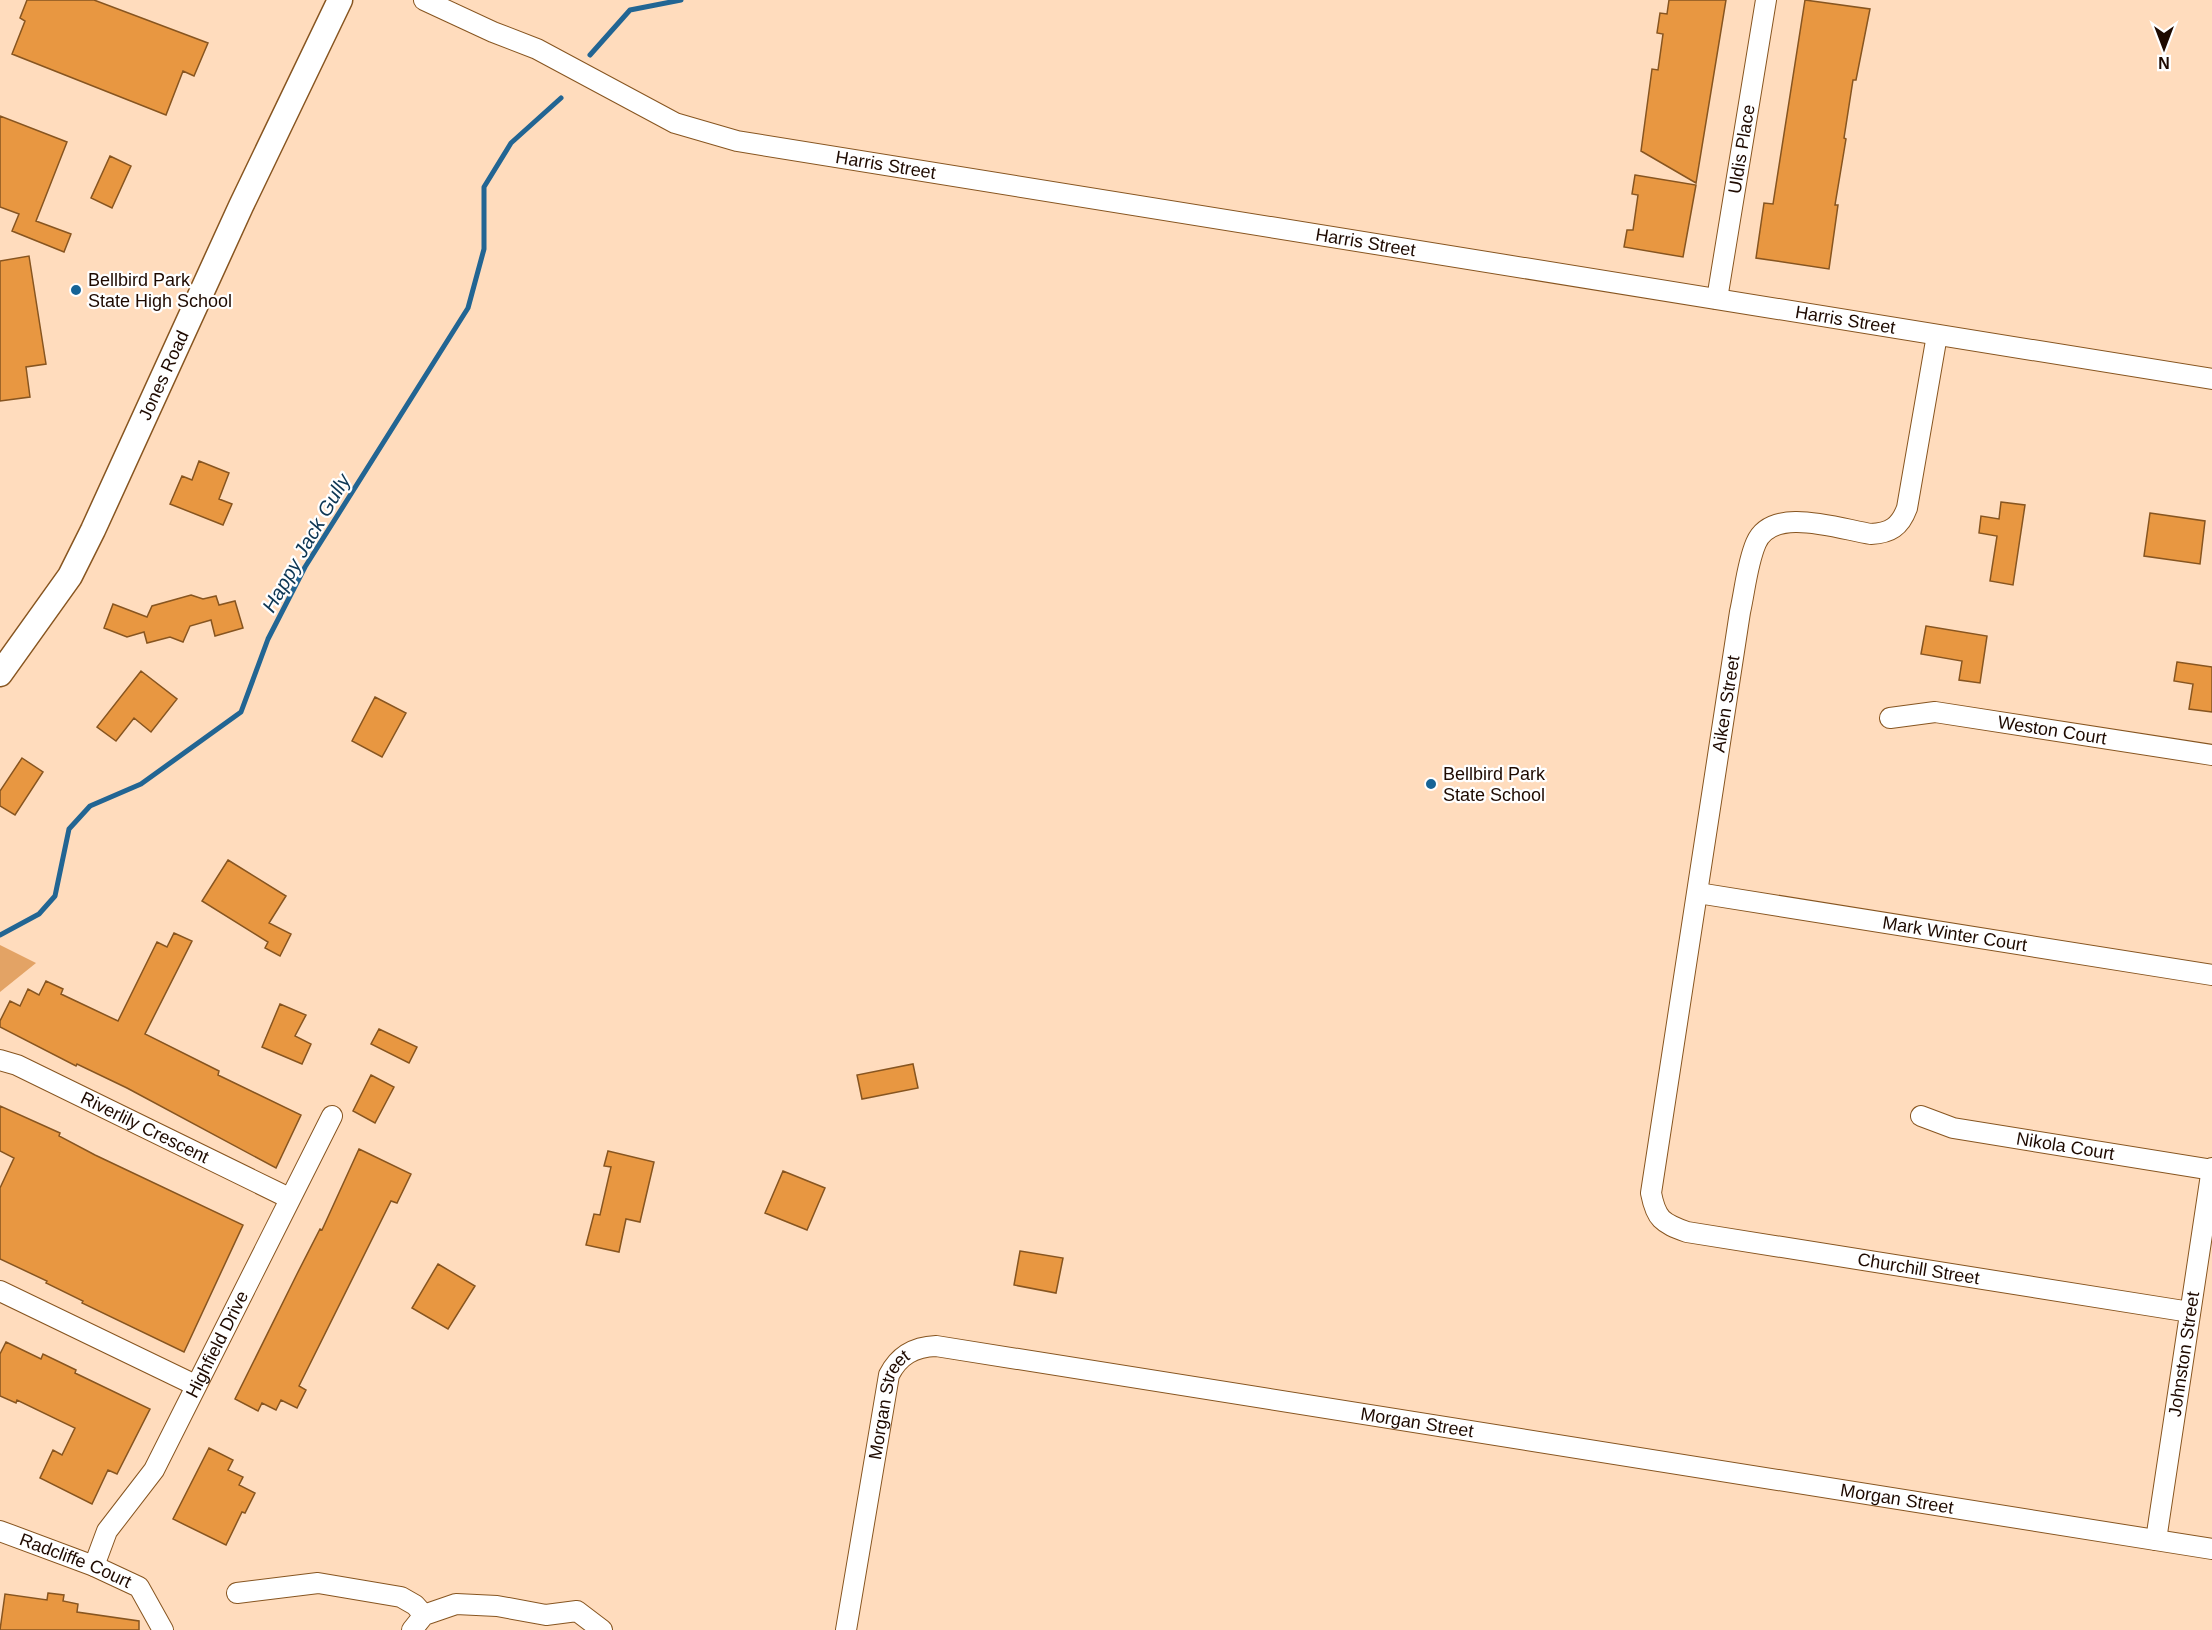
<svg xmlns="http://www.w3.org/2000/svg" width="2212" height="1630" font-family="Helvetica,sans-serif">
	<rect width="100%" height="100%" fill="#ffdcbd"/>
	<path fill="#e3a365" d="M0 945 36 963 0 992Z"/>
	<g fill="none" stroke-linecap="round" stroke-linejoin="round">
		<path stroke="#226593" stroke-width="5" d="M590 55 630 10 681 0
			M0 935 39 914 55 896 69 829 90 806 141 784 241 712 268 639 305 567 468 308 484 249V187L511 143 561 98"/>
	</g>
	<path fill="#e89741" stroke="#875520" stroke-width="1.5" d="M27 0H94L208 43 194 76 183 71 166 115 12 54 25 21 20 18Z
		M1669 0H1726L1696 183 1641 151 1652 69 1658 70 1663 34 1657 33 1660 13 1667 14Z
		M1805 0 1870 9 1856 80H1853L1844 138 1846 139 1835 205H1838L1829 269 1756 258 1764 203 1773 204Z
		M0 116 67 142 36 221 71 234 64 252 12 231 19 214 0 207Z
		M110 156 131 166 112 208 91 198Z
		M1635 175 1696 185 1683 257 1624 247 1627 230H1633L1638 195 1632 194Z
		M29 256 46 364 26 367 30 397 0 401V261Z
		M199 461 229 473 219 499 232 504 223 525 170 504 182 476 192 480Z
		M2001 502 2025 505 2013 585 1990 581 1997 536 1979 533 1981 516 1999 519Z
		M2150 513 2205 521 2200 564 2144 556Z
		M191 595 203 599 216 596 219 605 235 601 243 628 215 636 211 620 190 626 183 642 170 637 147 643 144 632 127 637 104 628 113 604 147 617 152 606Z
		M1926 626 1987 636 1980 683 1959 680 1962 661 1921 654Z
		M2177 662 2212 667V712L2189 709 2193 684 2174 681Z
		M141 671 177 699 151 732 134 718 116 741 97 727Z
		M375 697 406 713 382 757 352 741Z
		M22 758 43 772 15 815 0 806V791Z
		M228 860 286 896 269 923 291 934 280 956 265 948 268 942 202 901Z
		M174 933 192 941 145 1034 219 1071 218 1075 301 1115 276 1168 127 1088 77 1064 76 1066 0 1027V1021L10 1001 20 1006 28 989 39 995 46 981 63 989 61 994 118 1021 157 942 167 947Z
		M280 1004 306 1015 295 1036 311 1044 302 1064 262 1047Z
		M379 1029 417 1047 409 1063 371 1044Z
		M913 1064 918 1088 862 1099 857 1075Z
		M371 1075 394 1087 375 1123 353 1111Z
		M0 1106 60 1133 59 1136 95 1155 243 1225 184 1352 82 1303 83 1301 46 1283 47 1281 0 1259V1188L14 1158 0 1151Z
		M359 1149 411 1174 397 1203 391 1201 299 1386 306 1390 297 1408 281 1400 276 1410 262 1403 258 1411 235 1399 297 1274 320 1229 322 1230Z
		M608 1151 654 1162 640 1222 626 1219 619 1252 586 1245 594 1214 600 1215 611 1167 604 1166Z
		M783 1171 825 1188 807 1230 765 1213Z
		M1020 1251 1063 1258 1056 1293 1014 1285Z
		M438 1264 475 1286 448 1329 412 1308Z
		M6 1342 41 1359 43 1354 76 1370 75 1373 150 1409 117 1474 108 1470 92 1504 40 1478 53 1450 62 1455 75 1428 17 1400 16 1403 0 1396V1354Z
		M209 1448 233 1460 228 1470 243 1477 239 1485 255 1493 245 1513 242 1512 226 1545 173 1519Z
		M48 1593 64 1595 63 1601 78 1604 77 1612 139 1621V1630H0L5 1594 47 1600Z"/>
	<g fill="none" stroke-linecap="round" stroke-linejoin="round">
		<g stroke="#875520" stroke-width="22">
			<g id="minor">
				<path id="s1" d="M424 0 493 32 537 49 675 123 737 141 2212 379"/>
				<path id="s2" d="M1717 299 1766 0"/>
				<path id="s3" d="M1937 335 1907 508C1900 527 1890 533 1871 534 1839 529 1772 505 1756 543 1747 564 1745 590 1740 612L1651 1193C1656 1219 1662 1223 1687 1232L2190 1312"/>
				<path id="s4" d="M1890 718 1935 712 2212 755"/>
				<path id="s5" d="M1698 893 2212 975"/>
				<path id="s6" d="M0 1060 17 1065 289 1198"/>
				<path id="s7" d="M1921 1116 1953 1128 2212 1170"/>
				<path d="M0 1291 195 1385"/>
				<path id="s8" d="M0 1531 94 1566 139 1587 163 1630"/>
				<path id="s9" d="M2156 1540 2212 1168"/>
				<path id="s10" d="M94 1566 107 1531 154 1470 332 1116"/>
				<path d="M237 1593 318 1583 401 1597 415 1605 424 1615"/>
				<path d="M412 1630 424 1615 456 1604 497 1606 546 1615 577 1611 602 1630"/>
				<path id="s11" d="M846 1630 889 1375C899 1355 914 1347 936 1346L2212 1549"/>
			</g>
		</g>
		<g stroke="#875520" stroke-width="27">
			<g id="tertiary">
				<path id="s12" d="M0 674 70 576 93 530 241 206 340 0"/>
			</g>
		</g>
		<use href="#minor" stroke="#fff" stroke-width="20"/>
		<use href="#tertiary" stroke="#fff" stroke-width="24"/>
	</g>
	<g fill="#166396" stroke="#fff" stroke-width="2">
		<circle cx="76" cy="290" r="6"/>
		<circle cx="1431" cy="784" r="6"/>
	</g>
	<g text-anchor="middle" stroke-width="4.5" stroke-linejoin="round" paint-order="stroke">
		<g font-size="18" fill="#1e0a00" stroke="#fff">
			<text dy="6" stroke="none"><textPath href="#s2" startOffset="152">Uldis Place</textPath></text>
			<text dy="6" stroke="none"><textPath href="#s1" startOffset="495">Harris Street</textPath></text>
			<text dy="6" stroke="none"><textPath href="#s1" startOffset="981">Harris Street</textPath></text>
			<text dy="6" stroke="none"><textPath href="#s1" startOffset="1467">Harris Street</textPath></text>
			<text dy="6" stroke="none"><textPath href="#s12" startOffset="342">Jones Road</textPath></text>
			<text transform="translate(1726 704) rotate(-81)" y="6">Aiken Street</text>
			<text dy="6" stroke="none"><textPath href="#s4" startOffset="164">Weston Court</textPath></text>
			<text dy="6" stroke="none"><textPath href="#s5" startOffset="260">Mark Winter Court</textPath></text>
			<text dy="6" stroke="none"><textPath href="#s6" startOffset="160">Riverlily Crescent</textPath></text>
			<text dy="6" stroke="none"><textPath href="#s7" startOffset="148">Nikola Court</textPath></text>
			<text dy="6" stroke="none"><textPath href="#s3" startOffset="1298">Churchill Street</textPath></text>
			<text dy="6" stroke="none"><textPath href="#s10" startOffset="255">Highfield Drive</textPath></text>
			<text dy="6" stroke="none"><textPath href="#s9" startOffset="188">Johnston Street</textPath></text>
			<text dy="6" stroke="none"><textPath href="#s11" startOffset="230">Morgan Street</textPath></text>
			<text dy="6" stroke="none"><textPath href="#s11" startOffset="804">Morgan Street</textPath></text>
			<text dy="6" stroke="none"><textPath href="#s11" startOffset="1290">Morgan Street</textPath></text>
			<text dy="6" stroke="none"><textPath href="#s8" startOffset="81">Radcliffe Court</textPath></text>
		</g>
		<g font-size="18" fill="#1e0a00" stroke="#fff" text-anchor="start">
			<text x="88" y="286">Bellbird Park<tspan x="88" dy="21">State High School</tspan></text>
			<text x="1443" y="780">Bellbird Park<tspan x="1443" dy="21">State School</tspan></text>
		</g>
		<g font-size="20" font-style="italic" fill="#0d3653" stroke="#fff">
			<text transform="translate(306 543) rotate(-60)" y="7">Happy Jack Gully</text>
		</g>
	</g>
	<g transform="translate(2164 48) rotate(180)" stroke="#ffffff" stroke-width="4.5" paint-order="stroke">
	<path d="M0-4.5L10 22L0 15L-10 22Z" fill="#1e0a00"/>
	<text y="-9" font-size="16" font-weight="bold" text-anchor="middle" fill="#1e0a00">N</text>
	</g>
</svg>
